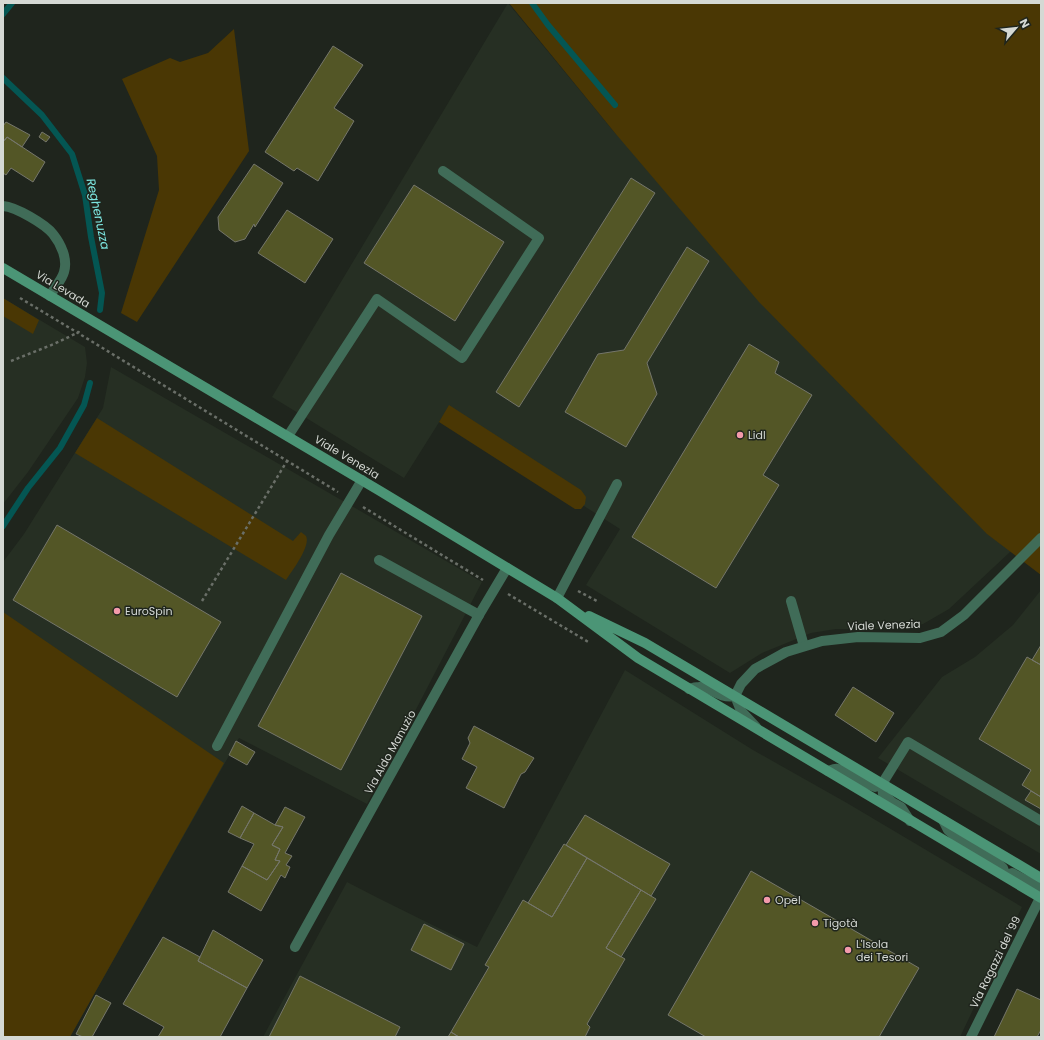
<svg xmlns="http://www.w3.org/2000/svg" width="1044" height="1040" font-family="Poppins,sans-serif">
	<rect width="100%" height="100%" fill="#1f251d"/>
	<path fill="#262f23" d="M508 3 615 133 1021 539 1010 552 949 609 923 624 896 629H836L811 633 762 653 730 673 586 585 620 529 443 416 404 478 272 397Z
		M3 298 85 347 87 363 85 377 78 398 28 472 3 504Z
		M111 367 369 516 482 582 367 804 239 738 70 1037H3V562L24 534 103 408Z
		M1041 590V854L878 758 942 677 975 657 1013 625Z
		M625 670 753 750 847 803 1022 907 960 1037H263L347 882 378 898 477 947Z"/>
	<path fill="#4a3704" d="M509 3H1041V575L987 534 759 302 615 133Z
		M234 29 249 151 137 322 121 313 159 190 157 156 122 79 170 58 180 62 208 53Z
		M3 298 39 320 33 334 3 316Z
		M449 405 581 490 586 497 585 504 581 509H575L439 422Z
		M97 418 293 541 301 532C302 533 304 534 306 536 311 546 292 571 286 580L75 453Z
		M3 612 224 763 70 1037H3Z"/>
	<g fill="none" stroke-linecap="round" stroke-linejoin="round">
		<path stroke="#045653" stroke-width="6" d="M532 3 548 25 615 105
			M3 14 12 3
			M3 78 42 115 72 154 85 195 91 237 102 293 100 310
			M3 526 28 488 60 448 84 405 90 383"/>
	</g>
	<path fill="#535626" stroke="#75766b" d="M333 46 363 65 334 108 354 121 318 181 297 168 294 171 265 152Z
		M6 122 30 135 22 147 7 137 5 140H3V126Z
		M42 132 50 137 46 142 39 137Z
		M7 137 45 162 33 182 11 168 6 175 3 173V142Z
		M254 164 283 183 255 227 254 224 245 239 235 242 219 230 218 217Z
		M631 178 655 193 519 407 496 392Z
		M414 185 504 242 455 321 364 263Z
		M287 210 333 239 305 283 258 253Z
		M687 247 709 261 647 363 657 394 626 447 565 412 598 354 624 350Z
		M749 344 779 362 775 373 812 395 763 475 779 485 716 588 632 537Z
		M57 525 221 622 177 697 13 600Z
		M341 573 422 616 341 770 258 726Z
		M1041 645V665L1032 660Z
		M1027 657 1041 665V797L1022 785 1031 770 979 739Z
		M853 687 894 713 876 742 835 715Z
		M474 726 534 758 525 772 521 774 504 808 466 788 477 767 462 759 470 743 468 738Z
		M236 741 255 752 247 765 229 755Z
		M1031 791 1041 797V809L1025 800Z
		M242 806 254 813 240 838 228 832Z
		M285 807 305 817 285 853 292 856 286 865 290 867 285 878 281 875 261 911 228 892 242 866 267 880 280 861 275 860 280 849 272 845 283 827 275 825Z
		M254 813 275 825 283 827 272 845 280 849 275 860 280 861 267 880 242 866 254 844 240 838Z
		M585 815 670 864 651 896 566 845Z
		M564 844 587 858 552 917 528 903Z
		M587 858 641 890 606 948 625 959 587 1024 590 1027 585 1037H459L451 1032 489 967 485 965 523 900 552 917Z
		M751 871 919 968 879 1037H706L668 1015Z
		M641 890 656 899 621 957 606 948Z
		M424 924 464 944 451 970 411 950Z
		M213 930 263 960 247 988 198 961Z
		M163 937 200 957 198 961 247 988 220 1037H158L164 1027 123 1004Z
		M300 976 400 1027 395 1037H269Z
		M1017 989 1041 1000V1030L1037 1037H994Z
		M96 995 111 1003 92 1037H83L76 1034Z
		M451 1032 459 1037H448Z"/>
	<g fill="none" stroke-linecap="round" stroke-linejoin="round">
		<path stroke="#6a6f68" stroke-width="2.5" stroke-dasharray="3 3" stroke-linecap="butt" d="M20 298 78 333
			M79 331 78 333 338 492
			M11 361 54 344 77 333
			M363 507 483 580
			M578 591 597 601
			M508 594 590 643
			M202 601 287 461"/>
		<path stroke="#406c58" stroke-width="10" d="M3 206C16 207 45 224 53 234 61 244 68 259 64 272 62 280 54 288 50 296
			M288 436 377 299 462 358 539 238 443 171
			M379 560 479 615
			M557 598 617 484
			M791 601 804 646
			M217 746 329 535 362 480
			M828 771C831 770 835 768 838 769 848 769 862 784 875 787L882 784 908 742 1041 821
			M882 784 883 794 892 802 901 807 910 821
			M943 820 948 830 957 838 996 861 1003 868 1006 876 1012 873 1041 888"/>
		<path stroke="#406c58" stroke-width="10" d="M689 689C692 688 696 687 699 687 710 686 718 699 735 696L741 711 756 727
			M735 696 741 684 755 669 786 652 822 641 858 637 920 638 941 632 964 615 1041 538
			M295 947 479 615 507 568
			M971 1037 1041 896"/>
		<path stroke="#4b9576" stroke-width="10" d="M3 268 380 491 557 598 638 658 1041 898
			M589 616 645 643 1041 878"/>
	</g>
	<g fill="#f39aab" stroke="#1f251d" stroke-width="1.5">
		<circle cx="740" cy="435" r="4"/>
		<circle cx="117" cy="611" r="4"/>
		<circle cx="767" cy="900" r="4"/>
		<circle cx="815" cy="923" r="4"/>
		<circle cx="848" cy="950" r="4"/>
	</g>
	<g text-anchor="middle" stroke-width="3" stroke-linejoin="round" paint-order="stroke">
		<g font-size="11" fill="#d5d9d4" stroke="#1f251d">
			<text transform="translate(63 289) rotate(31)" y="4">Via Levada</text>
			<text transform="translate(347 457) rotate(31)" y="4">Viale Venezia</text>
			<text transform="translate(884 625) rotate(-2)" y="4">Viale Venezia</text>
			<text transform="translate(390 752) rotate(-61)" y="4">Via Aldo Manuzio</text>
			<text transform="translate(995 962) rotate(-64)" y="4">Via Ragazzi del '99</text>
		</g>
		<g font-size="11" fill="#d5d9d4" stroke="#1f251d" text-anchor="start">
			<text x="748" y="439">Lidl</text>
			<text x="125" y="615">EuroSpin</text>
			<text x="775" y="904">Opel</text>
			<text x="823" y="927">Tigotà</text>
			<text x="856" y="948">L'Isola<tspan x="856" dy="13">dei Tesori</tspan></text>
		</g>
		<g font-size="12" font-style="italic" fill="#7de7e1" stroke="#1f251d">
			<text transform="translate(98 214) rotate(78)" y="4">Reghenuzza</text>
		</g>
	</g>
	<rect width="1044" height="1040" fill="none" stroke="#d5d9d4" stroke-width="8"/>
	<g transform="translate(1016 28) rotate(62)" stroke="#1f251d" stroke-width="3" paint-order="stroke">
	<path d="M0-3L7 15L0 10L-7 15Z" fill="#d5d9d4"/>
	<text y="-6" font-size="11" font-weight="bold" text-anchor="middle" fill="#d5d9d4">N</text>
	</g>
</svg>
